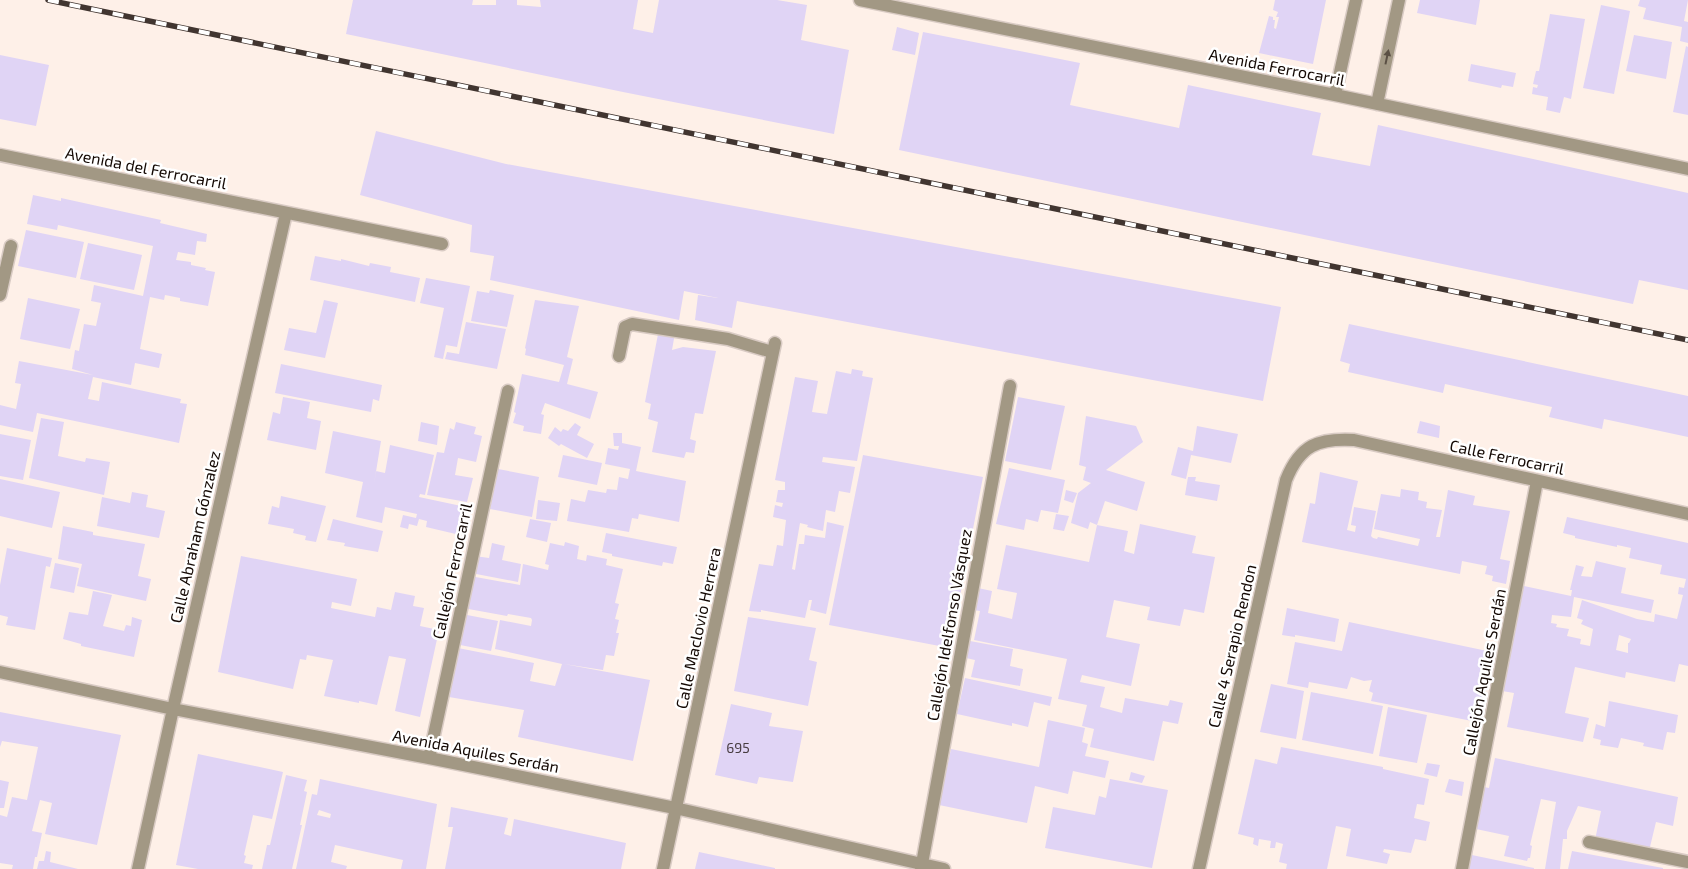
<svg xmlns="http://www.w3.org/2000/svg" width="1688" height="869" font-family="'Exo 2',sans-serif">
	<rect width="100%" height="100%" fill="#fef0e8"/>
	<path fill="#e0d4f5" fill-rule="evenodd" d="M353 0H473L472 5H496V0H517V5L541 7 540 0H638L633 29 653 33 659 0H777L807 5 801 40 849 50 834 134 623 92 346 34Z
		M1275 0H1326L1313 64 1259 53 1269 16 1273 17V20H1275L1274 28 1276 29 1279 17H1276L1278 12 1273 10Z
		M1420 0H1480L1476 25 1417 13Z
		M1640 0H1688L1684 21 1688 22V43L1680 41 1682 27 1643 19 1646 8 1638 6Z
		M1601 5 1630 11 1614 94 1583 88Z
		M1550 14 1585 19 1571 99 1564 97 1560 113 1546 110 1548 97 1532 94 1533 87 1537 88 1538 85 1533 84 1536 71H1539Z
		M897 27 919 33 915 55 892 50Z
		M923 32 1080 63 1070 105 1179 128 1188 85 1321 113 1312 155 1370 166 1378 125 1688 193V290L1639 280 1633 304 899 150Z
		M1634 35 1672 42 1666 79 1626 71Z
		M1686 46 1688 47V115L1673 112Z
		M0 55 49 65 36 126 0 119Z
		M1471 64 1516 73 1513 87 1502 85 1501 88 1468 81Z
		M376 131 506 164 1281 307 1263 401 737 301 732 328 695 320 698 295 718 298 684 291 679 320 490 280 494 256 470 252 472 225 360 195Z
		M33 195 61 201V198L161 220 160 223 207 234 206 242 197 241 195 255 178 252 176 260 191 262V265L206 268 205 270 215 272 208 306 180 301V298L165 295 164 300 150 297 140 349 162 354 159 368 135 363 131 385 93 377 88 399 99 401 102 382 181 399 180 403 187 404 179 443 37 413 33 432 0 425V405L16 409 21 384 15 383 19 361 93 375 72 369 75 350 79 351 84 324 96 326 101 303 91 301 94 285 143 296 153 246 58 225 57 230 27 224Z
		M26 230 84 242 76 278 18 266Z
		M88 243 142 255 134 290 80 279Z
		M315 256 341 261V259L369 266 370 263 391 267 390 272 420 278 415 302 310 280Z
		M426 278 470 286 457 347 446 345 443 359 434 357 444 308 420 303Z
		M490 290 514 295 507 327 471 321 477 291 489 293Z
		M28 298 80 309 70 349 20 339Z
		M324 300 338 303 325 358 284 350 289 328 316 333Z
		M535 300 579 306 567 357 573 359 567 384 598 392 590 419 545 403 541 414 544 415 541 434 523 431 524 426 513 423 516 413 514 412 522 374 559 382 564 365 525 355 526 349 525 348Z
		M466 322 506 329 497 369 445 359 447 352 459 354Z
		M1349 324 1688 396V437L1604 419 1602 429 1549 417 1552 407 1445 384 1443 393 1348 372 1350 364 1340 361Z
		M659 329 675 333 672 350 683 347 716 351 703 414 695 413 690 439 696 441 694 453 686 452 684 458 652 452 658 422 648 419 651 404 645 402Z
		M281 364 382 385 379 401 373 399 371 412 275 393Z
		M852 369 863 371 862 376 873 378 857 461 823 457 822 462 855 467 850 493 839 491 835 512 826 510 823 531 807 527 808 525 800 523 792 569 795 570 799 544H804L805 535 825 538 827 522 844 526 826 614 810 610 812 600H809L805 618 761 610V612L749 611 759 564 773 566 777 545 783 546 786 520 773 517 775 505 782 507 783 503 776 502 778 490H785V482L775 480 795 377 818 381 812 412 827 414 836 371 851 374Z
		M283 397 310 402 307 418 321 421 316 450 267 440 273 412 280 414Z
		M1018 397 1065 406 1051 470 1005 461Z
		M1086 416 1136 426 1143 442 1106 470 1145 482 1137 511 1105 501 1097 525 1090 522 1088 529 1071 523 1078 493 1091 483 1083 480 1086 467 1079 465Z
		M41 418 64 422 58 456 85 462 86 458 110 462 104 495 29 478Z
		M1420 421 1440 426 1439 438 1417 433Z
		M421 422 439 426 437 445 418 441Z
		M456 422 476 427 474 434 482 436 476 462 458 458 455 475 473 478 467 502 427 495 437 452 444 453 450 428 454 430Z
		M575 423 581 427 577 435 594 444 587 458 561 444 559 446 548 438 555 427 561 432 563 429 568 431Z
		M1197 426 1238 434 1231 463 1191 455 1186 479 1171 475 1178 447 1193 451Z
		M333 431 381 441 374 484 376 471 385 473 390 445 434 455 425 495 420 494 419 497 466 507 460 535 426 527 427 521 419 519 417 526 409 524 408 529 400 527 403 515 416 518 417 514 385 507 382 523 356 517 363 482 325 473Z
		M613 433H622V443L641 447 636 471 686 481 679 522 639 514 638 519 632 518 629 532 567 521 571 499 585 502 588 490 606 493 607 489 617 490 619 477 628 479 630 469 605 464 608 448 618 450 619 446H614Z
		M0 434 31 440 23 480 0 476Z
		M563 455 602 463 597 485 558 477Z
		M863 455 983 477 950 648 829 625Z
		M1009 468 1065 480 1058 513 1041 510 1038 522 1026 519 1024 530 996 524Z
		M498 469 539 477 532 517 490 509Z
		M1320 472 1358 481 1347 530 1355 532 1356 526 1351 525 1354 507 1376 511 1371 536 1373 538 1377 539 1378 537 1418 546 1420 539 1374 529 1381 494 1400 497 1401 489 1419 492 1418 500 1427 502 1426 508 1442 510 1436 537H1440L1448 490 1475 496 1473 505 1510 511 1500 559 1510 561 1506 584 1492 581 1493 576 1485 574 1487 566 1462 561 1460 574 1302 542 1310 503 1315 504Z
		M1188 477H1196L1195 481 1220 485 1217 501 1185 495Z
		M0 479 60 492 52 528 0 516Z
		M1066 490 1077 493 1073 503 1064 500Z
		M132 492 148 495 146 507 165 511 159 538 97 526 102 497 130 503Z
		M281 496 326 506 316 542 305 540 306 536 293 533 294 529 268 524 272 506 279 508Z
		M538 500 560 503 557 521 536 519Z
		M1056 514 1069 516 1064 531 1053 529Z
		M1567 517 1688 543V666L1679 664 1675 682 1626 672 1625 678 1575 667 1565 713 1589 718 1583 742 1507 727 1514 693 1502 691 1524 586 1571 596 1572 590H1570L1576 565 1584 567 1581 576 1592 577 1596 561 1626 568 1621 593 1654 600 1651 613 1574 597 1571 617 1552 615 1551 623 1557 624 1556 627 1569 629 1567 636 1581 639 1580 644 1590 646 1593 629 1581 624 1583 620 1577 618 1582 600 1637 619 1654 622 1655 614 1677 619 1683 595 1678 594 1679 587 1684 588 1686 579 1660 574 1662 565 1629 558 1631 548 1617 545V547L1575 538V536L1563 533ZM1619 635 1631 639 1629 643H1628V653L1616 650Z
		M333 519 383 531 378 552 344 546 345 543 327 540Z
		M530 519 551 523 547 542 526 537Z
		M1140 524 1196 536 1192 553 1215 557 1204 613 1184 609 1180 626 1147 620 1150 607 1114 600 1106 637 1140 644 1131 686 1082 675 1080 682 1105 687 1100 707 1122 713 1125 698 1168 706 1170 700 1183 703 1178 724 1163 721 1154 761 1090 747 1094 729 1082 726 1087 705 1058 699 1067 659 974 640 980 611 974 610 978 588 992 591 988 613 1012 619 1017 593 997 589 1006 545 1089 562 1097 525 1128 531 1124 551 1134 554Z
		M63 526 93 532V535L145 544 138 576 151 579 146 601 77 586 82 564 58 559Z
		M606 533 677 547 673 564 663 562 662 566 612 556V554L602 552Z
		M565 542 579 546 577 559 586 561 587 555 607 559 606 565 623 569 615 603 619 604 615 619 619 620 616 633H619L614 656 606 655 603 670 564 664 650 680 633 761 518 737 524 710 449 697 458 648 534 663 530 681 555 686 562 664 495 649 500 620 531 626 532 620 531 618 508 614 507 616 463 608 470 576 520 585 523 564 548 570 549 565 545 564 550 543 564 546Z
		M492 543 505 546 502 560 521 564 518 582 471 573 475 556 489 558Z
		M7 548 52 558 50 567 46 566 35 630 6 625 8 617 0 615V585Z
		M241 556 357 579 351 606 332 602 331 608 375 617 377 607 391 610 395 592 415 596 413 606 424 608 420 626 439 630 420 717 395 711 406 659 389 656 377 705 359 701V703L324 696 333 660 307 655 306 660 300 659 293 689 218 672Z
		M55 563 79 568 74 593 50 588Z
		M93 591 112 595 103 626 124 631 126 625 131 626 132 617 142 620 134 657 81 646V644L63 639 69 612 88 615Z
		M1287 608 1339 619 1335 642 1295 635V637L1282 635Z
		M462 614 498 621 491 651 455 644Z
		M748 617 816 628 809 660 817 662 808 706 734 691Z
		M1349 622 1492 652 1477 722 1371 701 1373 693 1369 691 1372 680 1364 681 1351 677 1347 689 1309 682 1308 688 1287 684 1295 642 1342 651Z
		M970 641 1013 649 1010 666 1023 669 1020 686 971 677 975 660 966 658Z
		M965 678 1052 697 1050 706 1034 702 1028 727 1012 723V726L957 714Z
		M1271 684 1304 691 1296 739 1260 732Z
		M1311 692 1383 706 1373 754 1302 740Z
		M1609 701 1678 715 1675 733 1667 732 1663 750 1643 746 1644 743 1621 738 1618 748 1600 745 1601 740 1593 738 1596 724 1605 727Z
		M731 704 772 713 769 726 803 731 793 782 759 777 757 784 715 775Z
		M1388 707 1427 715 1417 763 1379 756Z
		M0 712 121 735 97 845 45 834 52 803 40 800 32 831 42 833 37 857H35L33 869H12L13 865 0 863V815L7 817 12 797 27 800 38 747 2 741 0 747Z
		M1048 720 1085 728 1082 742 1088 744 1085 756 1109 761 1105 778 1073 771 1068 794 1035 786 1027 823 939 805 951 749 1039 767Z
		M1281 747 1383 767V769L1429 779 1424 805 1417 804 1414 818 1430 822 1426 841 1415 839 1411 853 1384 849 1383 852 1390 854 1387 864 1346 856 1351 829 1336 826 1327 869H1286L1287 864 1279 862 1283 844 1276 842 1275 848H1270L1271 841 1259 839 1258 846 1253 844 1254 838 1238 834 1255 759 1277 764Z
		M198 754 283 772 272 819 253 815 244 855 246 856 244 863 253 865 252 869H198L176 865Z
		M1495 758 1678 797 1673 826 1656 822 1649 851 1595 840 1601 811 1578 806 1567 831V839H1563L1560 869H1545L1556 802 1541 799 1530 845 1532 846 1530 858H1528L1527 861 1504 856 1509 836 1476 829 1484 787 1489 788Z
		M1427 763 1440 765 1437 777 1424 774Z
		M1131 772 1145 776 1142 783 1129 780Z
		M286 775 307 780 304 791 307 792 300 825H302L292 869H262L267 845H270Z
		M320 779 437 804 426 869H401L403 860 335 845 331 862 347 866 346 869H296L312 794 317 795ZM319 810 331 814 330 818 317 815Z
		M1110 779 1168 790 1152 868 1045 848 1053 807 1095 815 1099 796 1106 798Z
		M1449 779 1464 782 1462 796 1445 792Z
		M0 780 9 782 4 808H0Z
		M451 807 508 818 504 834 511 836 514 819 626 843 621 869H445L453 827H448Z
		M46 851 51 852 50 862 78 869H37L39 861H44Z
		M1572 851 1663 868V869H1568Z
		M699 852 775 868V869H695Z
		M1467 854 1534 868V869H1464Z"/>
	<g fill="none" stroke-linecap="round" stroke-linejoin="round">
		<g stroke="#d9cbc4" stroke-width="15">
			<path id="minor" d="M860 0 1335 95 1688 169
				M1335 95 1356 0
				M1377 104 1399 0
				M0 155 442 244
				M0 295 11 246
				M619 356 625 327 632 324 728 339 772 352
				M0 672 173 709 429 758 675 808 944 869
				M429 758 508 391
				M1589 842 1688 862
				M138 869 173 709 286 213
				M663 869 775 343
				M921 869 1010 386
				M1199 869 1286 480C1300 445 1318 438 1354 440L1688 514
				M1462 869 1537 481"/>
		</g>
		<use href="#minor" stroke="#a29884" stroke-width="12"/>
		<g stroke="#413530" stroke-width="5.5">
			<path id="rail" d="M48 0 1688 340"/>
		</g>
		<use href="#rail" stroke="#fff" stroke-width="4" stroke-dasharray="11" stroke-linecap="butt"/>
	</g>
	<defs><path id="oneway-solid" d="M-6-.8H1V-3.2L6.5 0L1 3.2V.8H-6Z" transform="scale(1.25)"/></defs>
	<use fill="#5b5044" href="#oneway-solid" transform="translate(1387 57) rotate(-78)"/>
	<g text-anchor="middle" stroke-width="5" stroke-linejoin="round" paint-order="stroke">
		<g font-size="14" fill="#473c40">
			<text x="738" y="753">695</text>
		</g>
		<g font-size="16" fill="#140904" stroke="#fff">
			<text transform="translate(1277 67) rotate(11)" y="6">Avenida Ferrocarril</text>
			<text transform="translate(146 168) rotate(11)" y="6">Avenida del Ferrocarril</text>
			<text transform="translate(1507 457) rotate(12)" y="6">Calle Ferrocarril</text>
			<text transform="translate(195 537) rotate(-77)" y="6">Calle Abraham Gónzalez</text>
			<text transform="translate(452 571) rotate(-78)" y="6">Callejón Ferrocarril</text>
			<text transform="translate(949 625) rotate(-80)" y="6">Callejón Idelfonso Vásquez</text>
			<text transform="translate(698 628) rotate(-78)" y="6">Calle Maclovio Herrera</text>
			<text transform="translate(1232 646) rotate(-77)" y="6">Calle 4 Serapio Rendon</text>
			<text transform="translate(1484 672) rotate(-79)" y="6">Callejón Aquiles Serdán</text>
			<text transform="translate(476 751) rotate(11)" y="6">Avenida Aquiles Serdán</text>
		</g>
	</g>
</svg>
